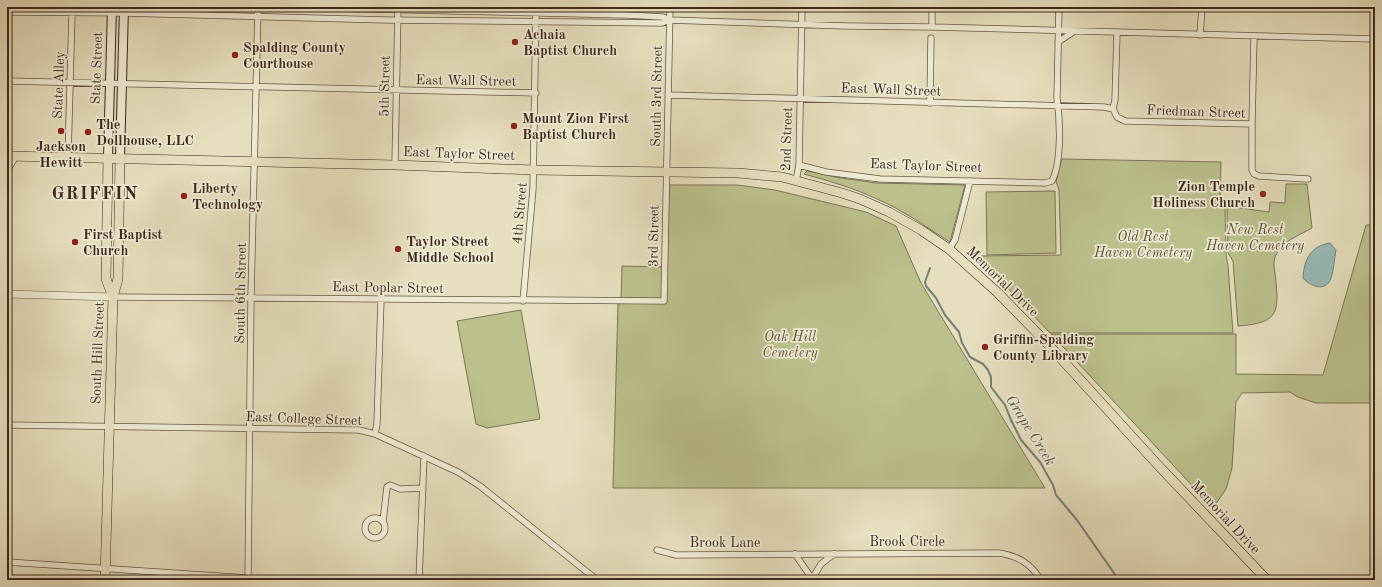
<svg xmlns="http://www.w3.org/2000/svg" width="1382" height="587" font-family="'Old Standard TT',serif">
	<rect width="100%" height="100%" fill="#e6debd"/>
	<filter id="stains"><feTurbulence type="fractalNoise" baseFrequency=".005" numOctaves="4"/><feColorMatrix values="0 0 0 0 .2 0 0 0 0 .09 0 0 0 0 .02 0 0 0 .5 -.17"/></filter>
	<radialGradient id="worn" r=".72"><stop offset=".6" stop-color="#630" stop-opacity="0"/><stop offset="1" stop-color="#630" stop-opacity=".3"/></radialGradient>
	<path fill="#bbc08d" stroke="#7c7456" d="M1062 159 1221 162 1220 205 1225 206 1226 254 1228 266 1233 333H1050L982 261 981 256 1061 255 1059 190 1056 181Z
		M807 171 841 178 877 183 965 185 950 242C926 227 903 210 877 199 854 188 829 181 804 174Z
		M1286 184H1307L1312 228C1300 235 1282 241 1276 255 1273 260 1274 267 1275 273 1279 311 1281 323 1238 326L1233 261 1228 253 1227 206 1269 212 1270 202 1285 203Z
		M669 185H737L775 190 866 212 896 226 921 283 1045 488H613L618 304H621L622 266 667 267Z
		M1055 191 1056 253 987 255 986 192Z
		M1366 225H1375V403H1316L1298 397 1290 392 1242 393 1236 402 1232 468 1226 489 1213 508 1051 334H1236V374L1323 375Z
		M521 310 540 419 487 428 476 424 457 321Z"/>
	<path fill="#97bbb8" stroke="#73807a" d="M1330 243 1336 250C1334 259 1334 270 1331 278 1326 293 1310 286 1303 278 1304 259 1311 246 1330 243Z"/>
	<g fill="none" stroke-linecap="round" stroke-linejoin="round">
		<path stroke="#73807a" stroke-width="2" d="M930 268 925 282 926 286 936 298 945 315 959 332 962 343 970 357 983 364 988 370 991 377V387L1005 405 1011 420 1021 440 1040 462 1053 485 1056 495 1077 520 1116 576 1122 580"/>
		<g stroke="#685646" stroke-width="7">
			<path id="minor" d="M282 7 627 15 663 17 669 20
				M7 12 124 13 386 20 662 23 669 20 847 26 932 27 1375 39
				M932 27V7
				M1200 35 1202 7
				M1254 36 1252 124V170L1254 174 1259 176 1308 179
				M1058 42 1073 32
				M7 81 536 93
				M668 95 1104 107 1113 109
				M930 103 931 38
				M1113 109 1117 117 1125 121 1252 124
				M1113 109 1115 100 1117 33
				M68 157 72 13
				M395 165 398 7
				M799 165 826 172 880 179 1045 183 1052 181C1062 161 1060 120 1057 98L1059 7
				M7 168 10 166 16 156
				M796 181 799 165 802 7
				M949 249 955 240 970 181
				M113 297 664 301 670 7
				M523 301 533 189 536 7
				M7 425 359 430 375 434 458 472 480 486 597 580
				M375 434 377 424 381 299
				M365 528a10 10 0 1 1 20 0a10 10 0 1 1-20 0Z
				M383 522 387 487 390 485 400 489 423 488
				M657 550 676 555 999 553C1018 556 1030 563 1041 580
				M795 554 813 580
				M7 562 248 578
				M812 579 821 564 834 554
				M248 580 251 297 258 7
				M419 580 424 456"/>
		</g>
		<g stroke="#685646" stroke-width="8">
			<path id="tertiary" d="M7 294 113 297"/>
		</g>
		<g stroke="#3e281e" stroke-width="10">
			<path id="secondary" d="M108 158 112 7
				M120 158 124 7"/>
		</g>
		<g stroke="#3e281e" stroke-width="10">
			<path id="primary" d="M7 156 395 165 534 170 738 173 782 177 842 193 860 199 889 212 921 230 949 249 997 292 1045 341 1156 463 1267 580
				M108 158 106 279 113 297
				M105 580 113 297 118 279 120 158"/>
		</g>
		<use href="#minor" stroke="#efead4" stroke-width="5.5"/>
		<use href="#tertiary" stroke="#efead4" stroke-width="7"/>
		<use href="#secondary" stroke="#efead4" stroke-width="8"/>
		<use href="#primary" stroke="#e6debd" stroke-width="9"/>
	</g>
	<g fill="#8f2418" stroke="#efead4" stroke-width="1.5">
		<circle cx="515" cy="42" r="4"/>
		<circle cx="235" cy="55" r="4"/>
		<circle cx="514" cy="126" r="4"/>
		<circle cx="61" cy="131" r="4"/>
		<circle cx="88" cy="132" r="4"/>
		<circle cx="1263" cy="194" r="4"/>
		<circle cx="184" cy="196" r="4"/>
		<circle cx="75" cy="242" r="4"/>
		<circle cx="398" cy="249" r="4"/>
		<circle cx="985" cy="347" r="4"/>
	</g>
	<g text-anchor="middle" stroke-width="3.5" stroke-linejoin="round" paint-order="stroke">
		<g font-size="14" font-weight="bold" fill="#3e281e" stroke="#efead4" text-anchor="start">
			<text x="523" y="39">Achaia<tspan x="523" dy="16">Baptist Church</tspan></text>
			<text x="243" y="52">Spalding County<tspan x="243" dy="16">Courthouse</tspan></text>
			<text x="522" y="123">Mount Zion First<tspan x="522" dy="16">Baptist Church</tspan></text>
			<text x="96" y="129">The<tspan x="96" dy="16">Dollhouse, LLC</tspan></text>
			<text x="61" y="151" text-anchor="middle">Jackson<tspan x="61" dy="16">Hewitt</tspan></text>
			<text x="1255" y="191" text-anchor="end">Zion Temple<tspan x="1255" dy="16">Holiness Church</tspan></text>
			<text x="192" y="193">Liberty<tspan x="192" dy="16">Technology</tspan></text>
			<text x="83" y="239">First Baptist<tspan x="83" dy="16">Church</tspan></text>
			<text x="406" y="246">Taylor Street<tspan x="406" dy="16">Middle School</tspan></text>
			<text x="993" y="344">Griffin-Spalding<tspan x="993" dy="16">County Library</tspan></text>
		</g>
		<g font-size="14" fill="#3e281e" stroke="#efead4">
			<text transform="translate(96 68) rotate(-88)" y="5">State Street</text>
			<text transform="translate(466 80) rotate(1)" y="5">East Wall Street</text>
			<text transform="translate(58 85) rotate(-88)" y="5">State Alley</text>
			<text transform="translate(384 86) rotate(-89)" y="5">5th Street</text>
			<text transform="translate(891 89) rotate(2)" y="5">East Wall Street</text>
			<text transform="translate(656 96) rotate(-89)" y="5">South 3rd Street</text>
			<text transform="translate(1196 111) rotate(2)" y="5">Friedman Street</text>
			<text transform="translate(786 139) rotate(-88)" y="5">2nd Street</text>
			<text transform="translate(459 153) rotate(2)" y="5">East Taylor Street</text>
			<text transform="translate(926 165) rotate(2)" y="5">East Taylor Street</text>
			<text transform="translate(519 213) rotate(-85)" y="5">4th Street</text>
			<text transform="translate(653 236) rotate(-89)" y="5">3rd Street</text>
			<text transform="translate(1003 281) rotate(44)" y="5">Memorial Drive</text>
			<text transform="translate(388 287) rotate(1)" y="5">East Poplar Street</text>
			<text transform="translate(240 293) rotate(-89)" y="5">South 6th Street</text>
			<text transform="translate(97 353) rotate(-88)" y="5">South Hill Street</text>
			<text transform="translate(304 418) rotate(2)" y="5">East College Street</text>
			<text transform="translate(1226 517) rotate(47)" y="5">Memorial Drive</text>
			<text x="907" y="546">Brook Circle</text>
			<text x="725" y="547">Brook Lane</text>
		</g>
		<g font-size="14" font-style="italic" fill="#5d4e3a" stroke="#efead4">
			<text x="1255" y="234">New Rest<tspan x="1255" dy="16">Haven Cemetery</tspan></text>
			<text x="1143" y="241">Old Rest<tspan x="1143" dy="16">Haven Cemetery</tspan></text>
			<text x="790" y="341">Oak Hill<tspan x="790" dy="16">Cemetery</tspan></text>
		</g>
		<g font-size="15" font-style="italic" fill="#544d44" stroke="#efead4">
			<text transform="translate(1031 430) rotate(58)" y="5">Grape Creek</text>
		</g>
		<g font-size="18" font-weight="bold" letter-spacing="1" fill="#3e281e" stroke="#efead4">
			<text x="95" y="199">GRIFFIN</text>
		</g>
	</g>
	<rect width="1382" height="587" fill="none" stroke="#e6debd" stroke-width="24"/>
	<rect x="8" y="8" width="1366" height="571" fill="none" stroke="#3e281e" stroke-width="2"/>
	<rect x="12" y="12" width="1358" height="563" fill="none" stroke="#3e281e"/>
	<rect width="100%" height="100%" filter="url(#stains)"/>
	<rect width="100%" height="100%" fill="url(#worn)"/>
</svg>
